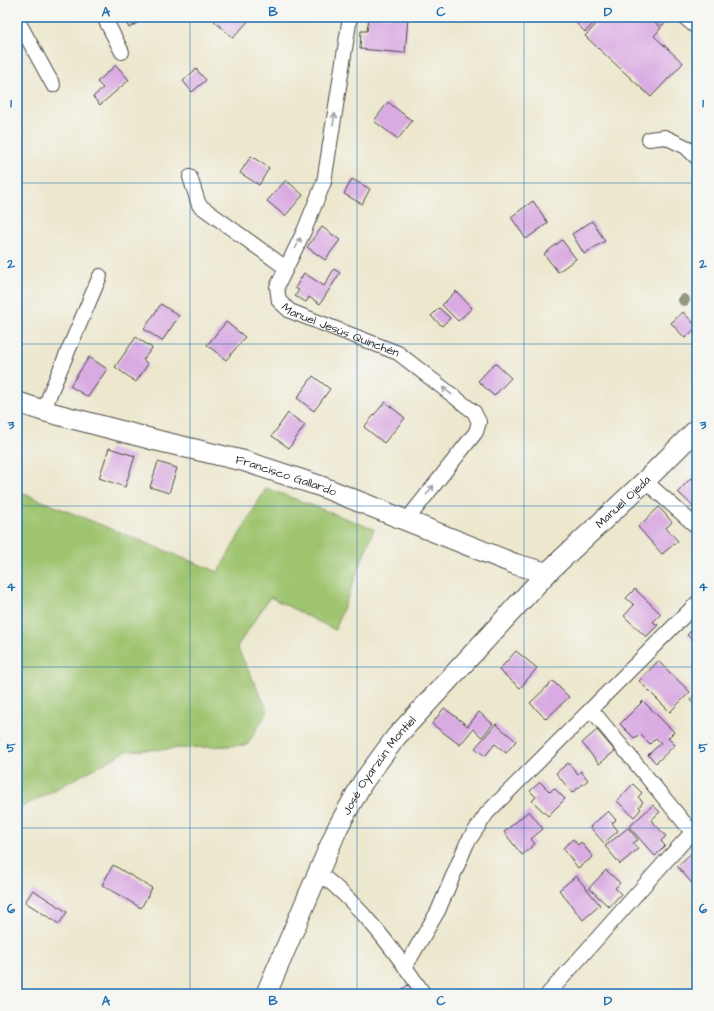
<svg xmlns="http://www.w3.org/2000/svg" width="714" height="1011" font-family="'Architects Daughter',sans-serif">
	<rect width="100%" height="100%" fill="#f6f6f2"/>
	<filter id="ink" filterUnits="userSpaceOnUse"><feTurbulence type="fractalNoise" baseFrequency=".025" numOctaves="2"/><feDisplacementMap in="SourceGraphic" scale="8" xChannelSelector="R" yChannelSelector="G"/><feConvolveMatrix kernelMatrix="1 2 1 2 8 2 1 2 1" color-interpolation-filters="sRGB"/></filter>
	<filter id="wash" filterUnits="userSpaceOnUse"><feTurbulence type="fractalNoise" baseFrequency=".012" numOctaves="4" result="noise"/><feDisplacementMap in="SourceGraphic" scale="16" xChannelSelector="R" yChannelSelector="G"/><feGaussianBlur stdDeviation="0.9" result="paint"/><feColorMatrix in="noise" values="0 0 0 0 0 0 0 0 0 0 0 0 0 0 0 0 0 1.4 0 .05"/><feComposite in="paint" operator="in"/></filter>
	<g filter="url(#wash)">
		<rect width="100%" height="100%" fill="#ece7cd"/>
		<path fill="#9fc46f" stroke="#65784d" d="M266 488 374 529 335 630 270 597 237 647 268 711 247 745 127 751 17 810V491L218 572Z"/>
		<g id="blocks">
			<path fill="#d9abe2" d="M123 17H147L129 28Z
				M218 17H252L233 38 214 21Z
				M369 17H392L408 18 405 53 360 49 361 31H367Z
				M570 17H600L585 32Z
				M603 17H633L638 22 643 17H649L661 28 654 36 683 63 651 97 585 36Z
				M653 17H671L662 26Z
				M116 65 129 80 100 105 93 97 103 88 97 82Z
				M196 69 206 80 192 92 183 81Z
				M388 102 412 121 398 139 374 121Z
				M251 156 269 168 259 185 240 173Z
				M352 179 370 189 362 204 344 194Z
				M286 180 303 195 285 216 267 201Z
				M533 201 548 223 526 239 511 217Z
				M592 221 605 241 584 254 572 234Z
				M322 227 340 240 325 260 307 247Z
				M562 240 576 259 558 272 544 254Z
				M334 269 340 273 320 304 309 297 306 302 295 296 299 290 295 288 304 273 324 286Z
				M456 291 472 308 458 321 442 305Z
				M161 304 179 316 162 341 144 329Z
				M439 308 450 318 442 326 431 316Z
				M683 312 697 327 685 338 671 323Z
				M226 322 245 337 226 360 207 345Z
				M136 337 152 348 143 360 148 364 136 382 115 367Z
				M89 357 107 369 88 397 70 386Z
				M495 363 511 378 494 396 478 381Z
				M313 376 330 389 314 411 297 398Z
				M385 402 405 418 384 443 364 427Z
				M288 413 305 425 289 448 272 436Z
				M109 448 135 456 125 487 99 478Z
				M158 462 177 468 169 493 150 487Z
				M691 478 697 484V510L678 492Z
				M659 507 672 522 666 528 678 541 662 554 638 527Z
				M635 589 661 614 653 622 658 625 646 637 624 616 634 605 626 598Z
				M697 625V644L687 635Z
				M516 651 537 668 520 688 499 670Z
				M658 661 690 692 670 712 639 681Z
				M553 681 569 697 546 719 530 703Z
				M697 693V707L690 700Z
				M643 701 674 732 668 738 675 745 656 763 648 755 661 743 656 738 650 744 640 734 635 739 620 724Z
				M444 708 468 726 479 712 493 724 482 737 473 729 460 745 432 724Z
				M496 724 516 741 506 753 495 744 485 756 475 748Z
				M597 730 615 751 599 764 582 743Z
				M568 763 578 774 581 771 588 780 572 793 556 773Z
				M540 782 550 792 554 788 565 799 548 816 532 801 536 797 530 791Z
				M633 784 642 793 638 797 643 802 639 807 641 809 634 817 617 801Z
				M653 805 660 812 651 820 666 836 661 841 665 846 655 856 629 827Z
				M529 811 543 829 531 839 535 844 522 855 504 832Z
				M608 811 616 820 612 823 618 831 604 843 590 827Z
				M628 828 638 840 633 843 638 849 620 864 605 846Z
				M573 839 578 845 581 842 593 857 578 868 563 848Z
				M693 852 697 856V889L677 866Z
				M113 865 152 888 141 908 102 885Z
				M606 870 620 883 615 888 621 894 609 907 589 888Z
				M576 876 600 905 583 920 559 890Z
				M33 890 67 912 59 924 25 902Z
				M411 983 419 994H395Z"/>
		</g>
	</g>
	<g filter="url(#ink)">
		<use href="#blocks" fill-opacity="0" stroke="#484743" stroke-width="1"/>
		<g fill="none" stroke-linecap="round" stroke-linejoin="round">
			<g stroke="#484743" stroke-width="16">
				<g id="street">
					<path d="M104 17 122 52"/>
					<path id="s1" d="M350 17 324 182 304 231 277 287 279 301 290 311 398 353 474 412 479 422 476 432 406 521"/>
					<path d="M684 17 697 28"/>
					<path d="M17 19 53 85"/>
					<path d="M649 139 665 137 686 147 697 158"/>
					<path d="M190 177 199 205 286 268"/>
					<path d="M44 411 51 391 100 276"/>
					<path d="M645 481 697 527"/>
					<path d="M591 709 692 832 697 833"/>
					<path d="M319 873C362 906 394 950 424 994"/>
					<path d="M405 967 438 911 467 843 487 813 697 603"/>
					<path d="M548 994 664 863 697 827"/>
				</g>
			</g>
			<g stroke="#484743" stroke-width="22">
				<g id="secondary">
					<path id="s2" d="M17 402 44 411 159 441 244 461 320 486 515 564 547 573"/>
					<path id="s3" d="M266 994 338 827 363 782 396 737 547 573 645 481 697 429"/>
				</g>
			</g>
			<use href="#street" stroke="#fff" stroke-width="14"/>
			<use href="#secondary" stroke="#fff" stroke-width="20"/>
		</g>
		<circle fill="#95997f" cx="684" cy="300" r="6"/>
		<defs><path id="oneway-shaft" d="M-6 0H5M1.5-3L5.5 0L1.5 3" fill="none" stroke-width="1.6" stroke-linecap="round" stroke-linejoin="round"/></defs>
		<g stroke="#a0a0a0">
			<use href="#oneway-shaft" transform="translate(334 119) rotate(-81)"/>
			<use href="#oneway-shaft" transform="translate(298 243) rotate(-65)"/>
			<use href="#oneway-shaft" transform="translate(447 391) rotate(-142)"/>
			<use href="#oneway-shaft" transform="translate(430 490) rotate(-52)"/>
		</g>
	</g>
	<path fill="none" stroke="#1f6fb2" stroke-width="1" stroke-opacity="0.55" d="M190 17V994M357 17V994M524 17V994M17 183H697M17 344H697M17 506H697M17 667H697M17 828H697"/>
	<g text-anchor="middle" stroke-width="3" stroke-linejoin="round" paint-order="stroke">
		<g font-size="12" fill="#2b2b2b" stroke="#f6f6f2">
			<text dy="4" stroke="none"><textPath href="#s1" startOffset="365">Manuel Jesús Quinchén</textPath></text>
			<text dy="4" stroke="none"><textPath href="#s2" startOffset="279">Francisco Gallardo</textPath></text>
			<text dy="4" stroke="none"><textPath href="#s3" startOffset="616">Manuel Ojeda</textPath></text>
			<text dy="4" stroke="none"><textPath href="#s3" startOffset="256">José Oyarzún Montiel</textPath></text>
		</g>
	</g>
	<rect width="714" height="1011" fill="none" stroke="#f6f6f2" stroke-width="44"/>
	<rect x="22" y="22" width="670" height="967" fill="none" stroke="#1f6fb2" stroke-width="1.5"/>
	<g font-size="13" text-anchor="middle" font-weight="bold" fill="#1f6fb2">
		<text x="106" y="16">A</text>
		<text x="273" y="16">B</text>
		<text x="441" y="16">C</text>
		<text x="608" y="16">D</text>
		<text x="11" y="107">1</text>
		<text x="703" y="107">1</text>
		<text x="11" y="268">2</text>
		<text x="703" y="268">2</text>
		<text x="11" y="429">3</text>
		<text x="703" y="429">3</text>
		<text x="11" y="591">4</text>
		<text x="703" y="591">4</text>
		<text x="11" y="752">5</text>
		<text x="703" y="752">5</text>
		<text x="11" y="913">6</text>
		<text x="703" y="913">6</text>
		<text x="106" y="1005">A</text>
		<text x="273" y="1005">B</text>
		<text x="441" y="1005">C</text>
		<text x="608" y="1005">D</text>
	</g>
</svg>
